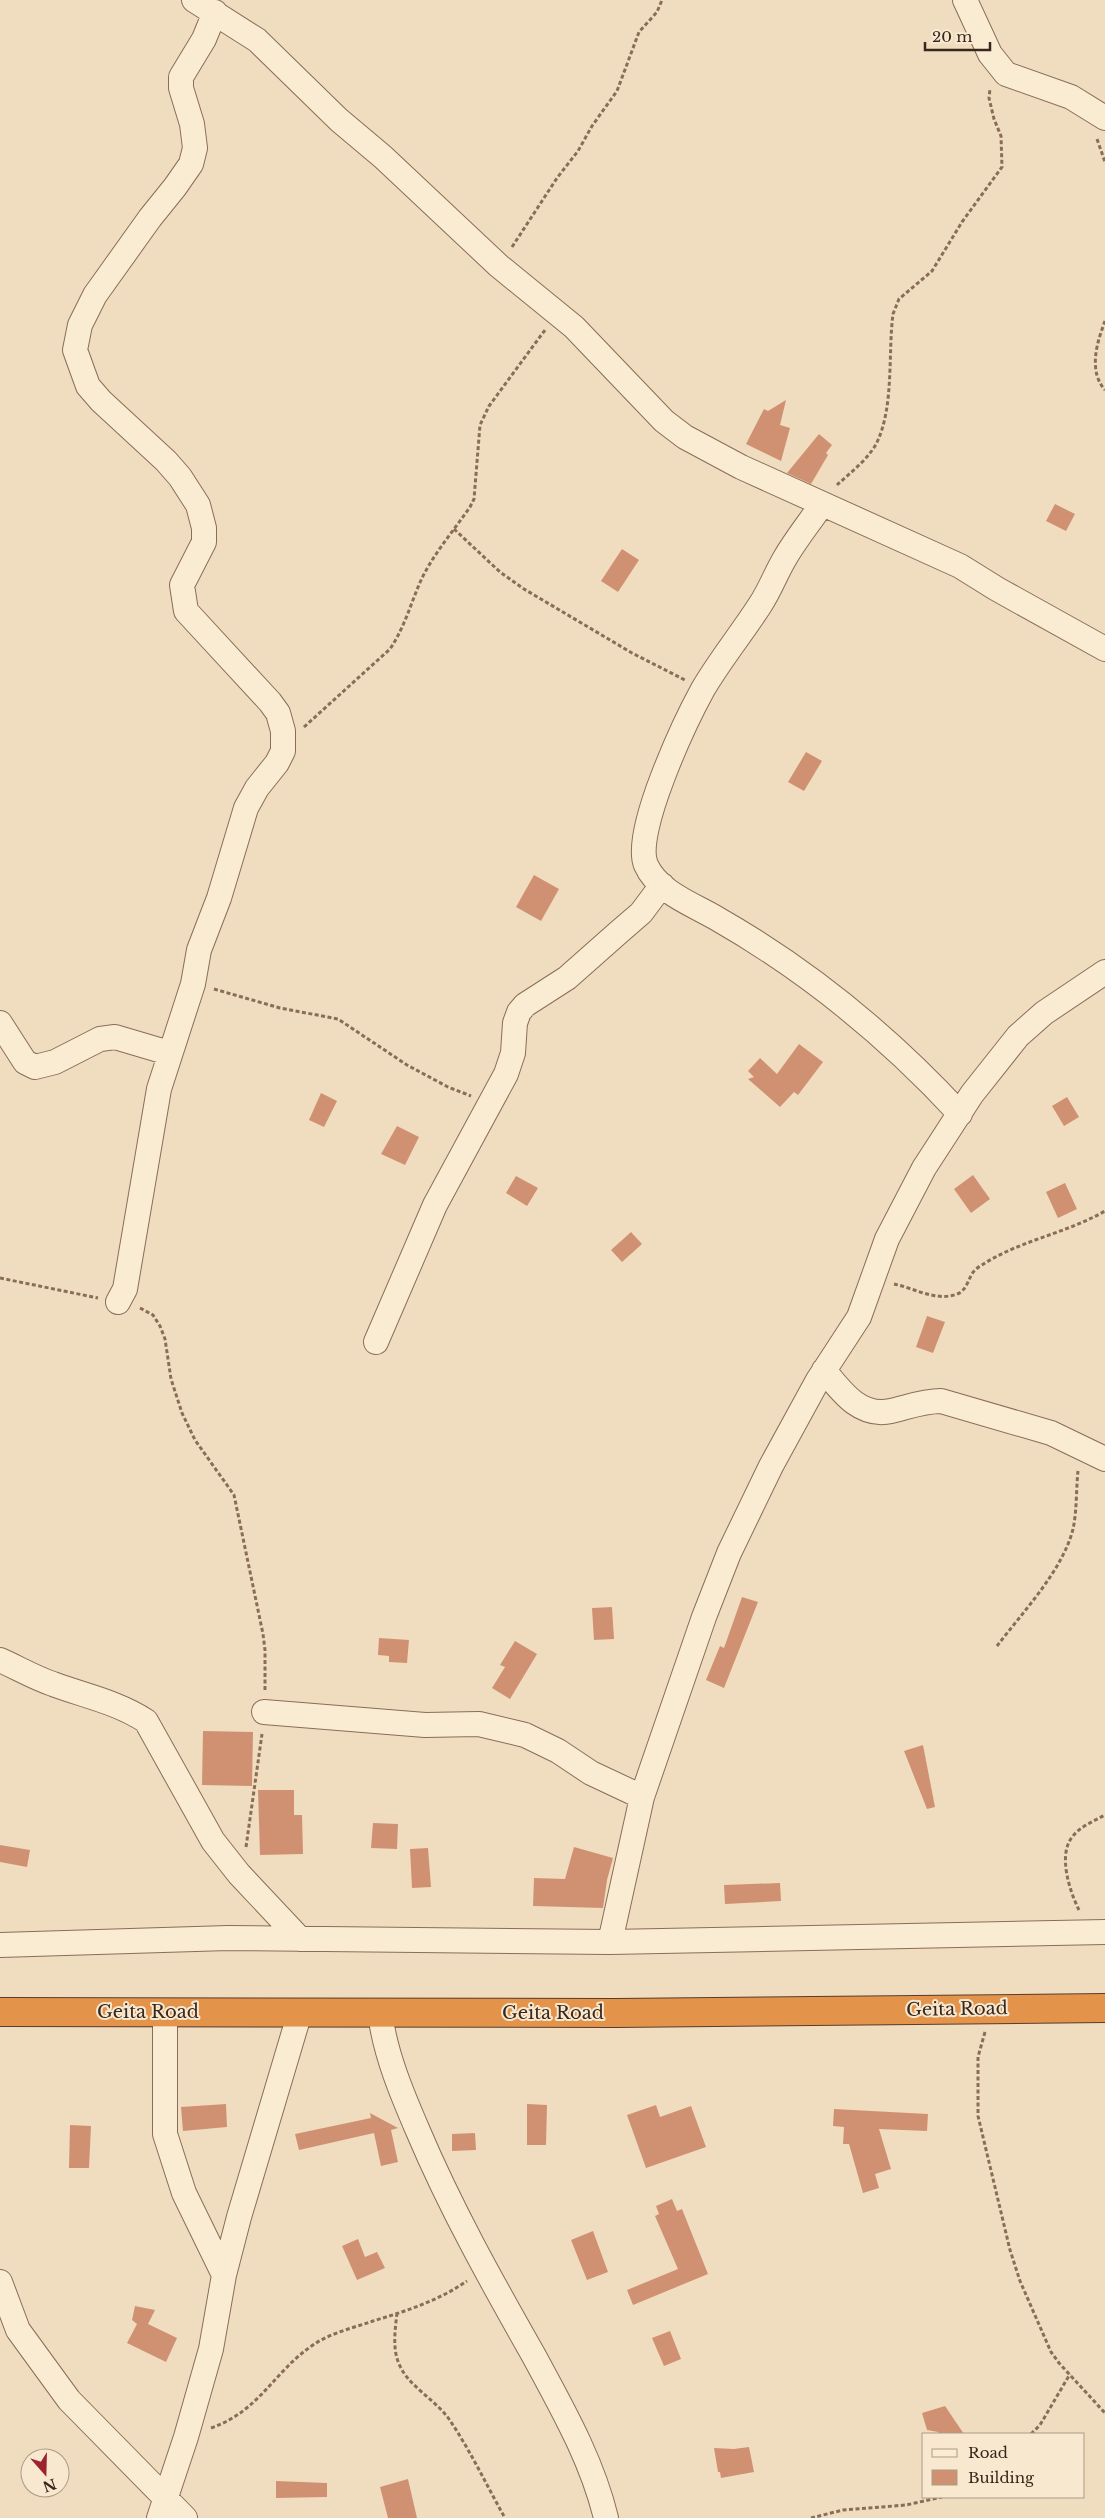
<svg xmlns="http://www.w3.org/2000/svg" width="1105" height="2518" font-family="'Libre Baskerville',serif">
	<rect width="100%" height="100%" fill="#f0ddbf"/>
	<path fill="#d09173" d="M786 400 780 425 790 428 781 461 746 444 764 409 768 411Z
		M819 434 832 445 826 453 828 455 811 484 787 473Z
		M1055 504 1075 514 1066 531 1046 521Z
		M622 549 639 560 618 592 601 581Z
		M806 752 822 761 804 791 788 782Z
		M534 875 559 889 541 921 516 907Z
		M799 1044 823 1062 798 1095 794 1092 780 1107 748 1079 754 1077 748 1071 760 1058 777 1074Z
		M321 1093 337 1101 324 1127 309 1120Z
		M1067 1097 1079 1117 1064 1126 1052 1106Z
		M397 1126 419 1137 405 1165 381 1154Z
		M973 1175 990 1199 971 1213 954 1189Z
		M516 1176 538 1188 527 1206 506 1193Z
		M1065 1183 1077 1209 1058 1218 1046 1192Z
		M631 1232 642 1244 622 1262 611 1250Z
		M927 1316 945 1322 933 1353 916 1347Z
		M742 1597 758 1602 724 1688 706 1680 720 1646 724 1648Z
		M612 1607 614 1639 594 1640 592 1608Z
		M379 1638 409 1640 407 1663 389 1662V1656L378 1655Z
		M515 1641 537 1654 510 1699 492 1688 505 1667 500 1665Z
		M203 1731 253 1732 252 1786 202 1785Z
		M923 1745 935 1807 927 1809 904 1751Z
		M258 1790H294V1815H302L303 1854 260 1855Z
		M373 1823 398 1824 397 1849 371 1848Z
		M0 1845 30 1850 27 1867 0 1862Z
		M574 1847 613 1858 607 1880 603 1908 533 1906 534 1878 565 1879Z
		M428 1848 431 1887 412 1888 410 1849Z
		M780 1883 781 1901 725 1904 724 1885Z
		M226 2104 227 2127 183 2131 181 2107Z
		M527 2104 547 2105 546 2145H527Z
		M656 2105 660 2117 691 2106 706 2147 646 2168 627 2115Z
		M834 2109 928 2114 927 2131 879 2129 891 2169 875 2174 879 2188 863 2193 849 2144H843L844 2127 833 2126Z
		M370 2113 398 2128 391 2130 398 2162 381 2166 374 2133 299 2150 295 2134 371 2118Z
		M70 2125 91 2126 89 2168H69Z
		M475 2133 476 2150 452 2151V2134Z
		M672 2199 677 2211 682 2209 708 2274 633 2305 627 2290 678 2269 655 2216 659 2214 656 2206Z
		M593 2231 608 2272 587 2280 571 2240Z
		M358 2239 365 2257 377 2252 385 2268 357 2280 342 2246Z
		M135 2306 155 2310 148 2324 177 2338 166 2362 127 2343 137 2324 132 2320Z
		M670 2331 681 2359 664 2366 652 2338Z
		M945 2406 964 2434H939L938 2432 927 2430 922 2413Z
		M749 2447 754 2472 721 2478 720 2472H718L714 2448 734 2449Z
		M408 2479 417 2518H388L380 2487Z
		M276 2481 327 2483V2497L276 2498Z"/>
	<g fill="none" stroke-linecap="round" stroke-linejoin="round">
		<g stroke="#8a6d57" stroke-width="26">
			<path id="minor" d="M194 0 257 40 339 120 383 157 499 266 574 327 664 421 685 437 741 467 960 566 997 589 1105 649
				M965 0 990 54 1006 74 1071 97 1105 118
				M822 504C810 522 796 539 785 558 776 573 770 590 760 605 742 633 720 660 703 689 686 720 632 833 646 865 658 892 692 904 716 918 807 970 889 1037 960 1114
				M0 1023 25 1062 35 1067 55 1062 100 1039 115 1037 169 1053
				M118 1302 125 1289 159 1089 193 984 199 950 219 898 246 808 257 788 277 763 283 751V731L278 713 270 702 186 611 182 585 204 542V528L198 505 180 477 166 461 101 401 88 386 75 350 80 325 95 295 150 218 175 187 191 164 195 148 192 124 181 88V77L204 39 215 12
				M376 1342 435 1205 506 1074 513 1053 515 1023 519 1012 525 1005 567 978 619 932 641 913 662 885
				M824 1370C841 1391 860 1418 891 1411 908 1407 923 1401 941 1401L1051 1433 1105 1459
				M0 1660C18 1668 35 1678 53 1684 85 1696 117 1702 146 1721L213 1841 239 1874 300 1939
				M264 1712 425 1725 479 1724 525 1735 558 1751 591 1773 642 1797
				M610 1942 642 1797 704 1617 729 1553 771 1466 818 1380 859 1317 887 1239 924 1168 972 1094 1018 1036 1044 1013 1105 972
				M0 1945 228 1938 610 1942 1105 1932
				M165 2012V2134L184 2193 224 2275
				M380 2013C385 2054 402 2094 418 2131 451 2209 492 2282 534 2356 562 2408 592 2460 606 2518
				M0 2282 18 2330 69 2400 185 2518
				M159 2518 186 2437 211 2349 224 2275 239 2217 300 2012"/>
		</g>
		<g stroke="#573c2b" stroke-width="30">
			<path id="highway" d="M0 2012 616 2013 1105 2008"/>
		</g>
		<path stroke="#8a6d57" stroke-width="3" stroke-dasharray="4 2.5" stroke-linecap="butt" d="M1097 139 1105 162
			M512 247 557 178 578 151 592 126 617 91 639 32 657 12 662 0
			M1105 321C1097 342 1088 371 1105 390
			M837 485C851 472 871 457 878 440 894 404 888 352 893 314L899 299 932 271 962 222 1002 167 1001 136 994 119 989 98 990 89
			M454 529 500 572 524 589 632 653 685 680
			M304 727 390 649C405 627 411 602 422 578 435 552 454 530 470 507L474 499 480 425 489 406 545 330
			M214 989 280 1008 338 1019 407 1065 448 1087 471 1096
			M0 1278 98 1298
			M894 1284C914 1288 936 1302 957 1294 968 1290 968 1277 975 1270 978 1267 982 1265 985 1263 1022 1240 1067 1233 1105 1211
			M140 1308 153 1315 160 1326 165 1339 171 1379 182 1413 195 1440 234 1495 263 1634 265 1650V1691
			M997 1646C1022 1613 1063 1570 1073 1529 1077 1511 1076 1490 1078 1471
			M246 1847 262 1734
			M1079 1910C1070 1892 1057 1854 1073 1836 1081 1826 1094 1821 1105 1815
			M985 2032 978 2057V2116L1010 2250 1020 2281 1051 2352 1059 2363 1105 2413
			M397 2313C395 2331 392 2350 400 2366 410 2388 437 2400 451 2422 471 2452 487 2486 505 2518
			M211 2428C260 2411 273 2372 313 2345 330 2333 353 2328 373 2321 406 2311 438 2301 467 2281
			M1031 2434 1040 2425 1070 2374
			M811 2518 843 2510 906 2505 942 2497"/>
		<use href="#minor" stroke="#faebd3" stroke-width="24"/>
		<use href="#highway" stroke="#e4934b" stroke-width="28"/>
	</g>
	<g text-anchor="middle" stroke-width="4" stroke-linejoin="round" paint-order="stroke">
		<g font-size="18" fill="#38271c" stroke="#f7e8cf">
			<text transform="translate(957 2009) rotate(-1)" y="6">Geita Road</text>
			<text x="148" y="2018">Geita Road</text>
			<text x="553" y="2019">Geita Road</text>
		</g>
	</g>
	<rect x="922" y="2433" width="162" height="65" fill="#f7e8cf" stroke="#ab9b87"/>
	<rect x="932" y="2449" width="25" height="8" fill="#faebd3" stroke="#ab9b87"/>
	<text x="968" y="2458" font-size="15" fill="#38271c">Road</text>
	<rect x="932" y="2470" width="25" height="15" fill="#d09173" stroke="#ab9b87"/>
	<text x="968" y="2483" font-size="15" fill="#38271c">Building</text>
	<g transform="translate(45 2473) rotate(160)"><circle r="24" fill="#f7e8cf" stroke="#ab9b87"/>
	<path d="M0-4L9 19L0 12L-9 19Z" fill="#9c2430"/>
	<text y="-8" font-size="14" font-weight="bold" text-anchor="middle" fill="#38271c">N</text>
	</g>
	<path d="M925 42v8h65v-8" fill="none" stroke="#38271c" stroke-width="2.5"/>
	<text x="932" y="42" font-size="15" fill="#38271c" stroke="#f7e8cf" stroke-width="4" paint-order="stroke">20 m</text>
</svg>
